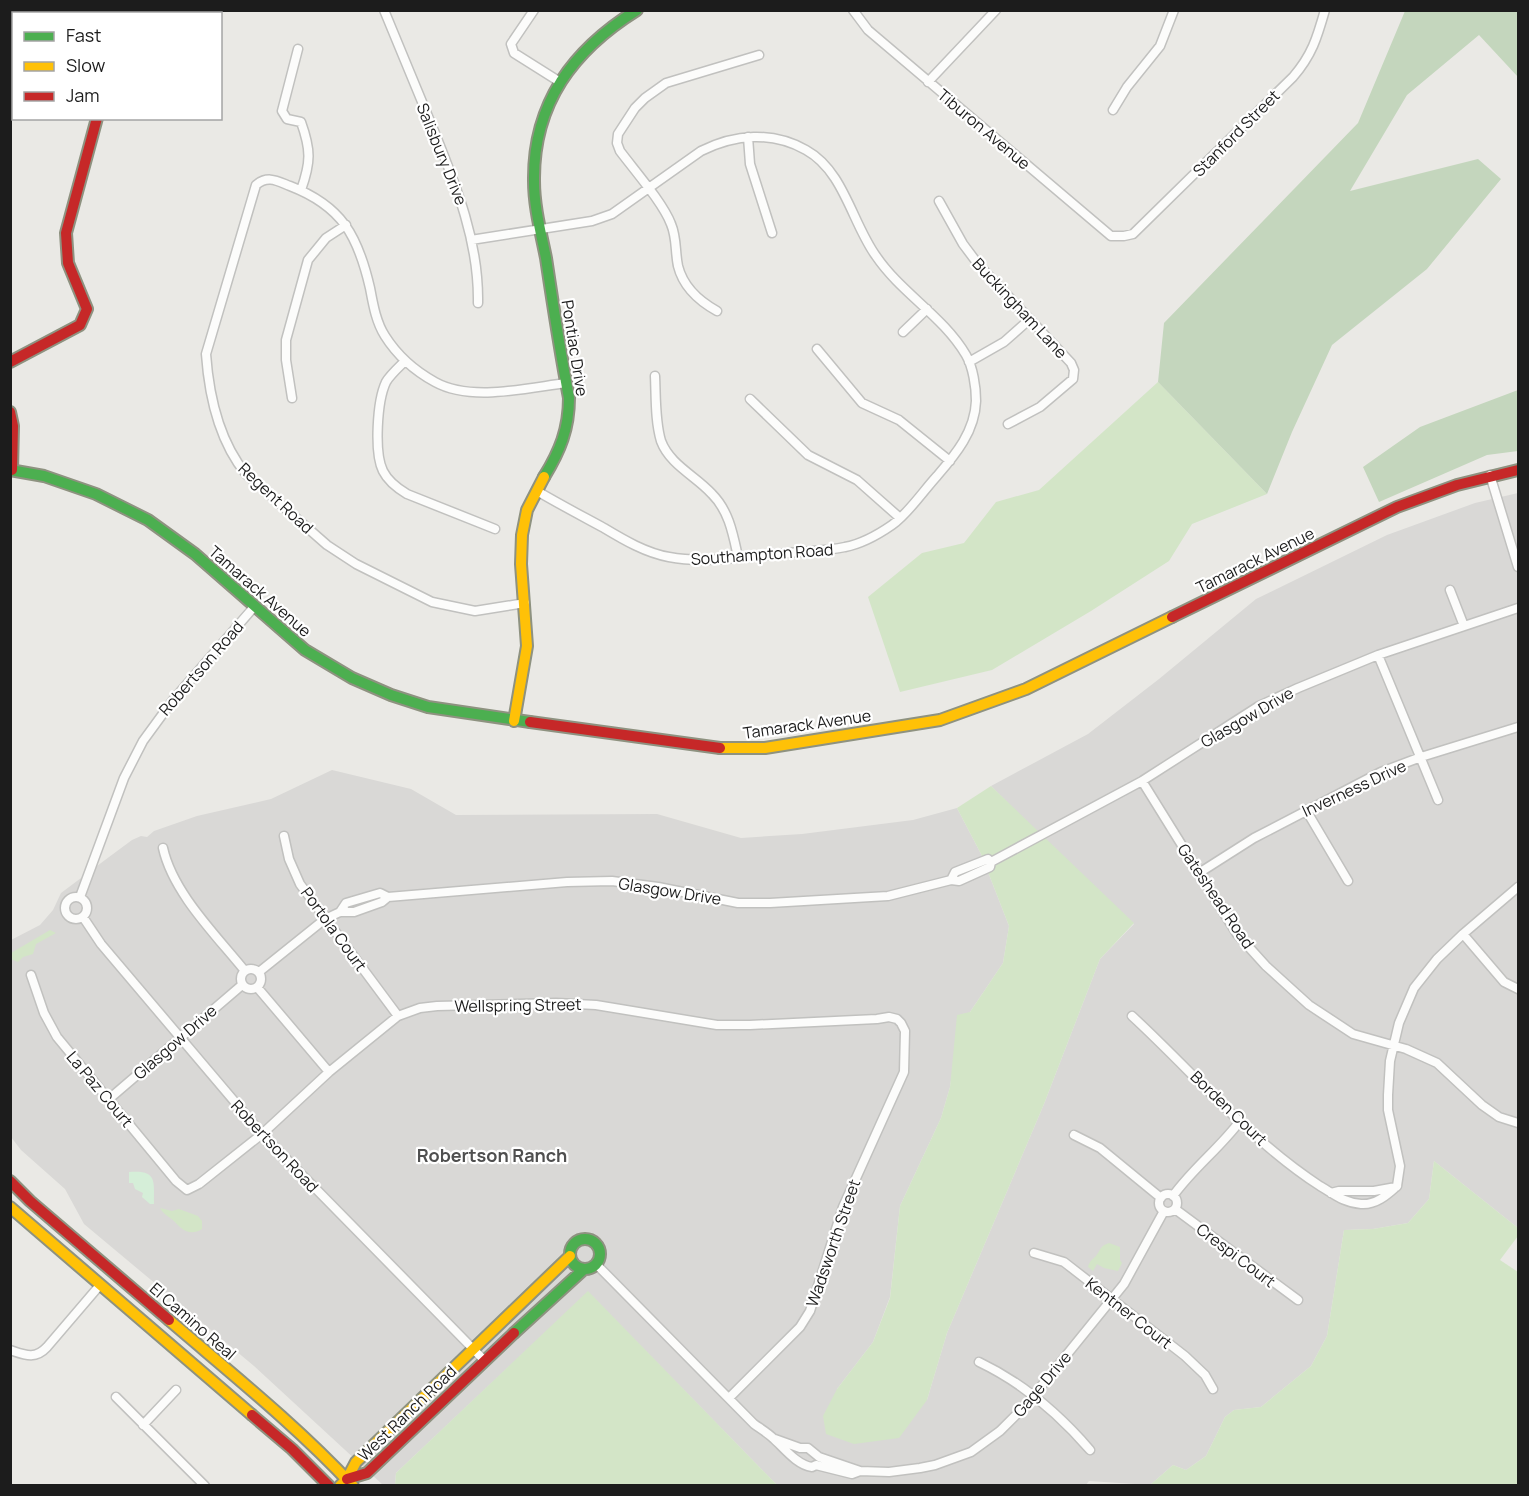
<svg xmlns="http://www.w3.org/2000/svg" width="1529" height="1496" font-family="Manrope,sans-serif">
	<rect width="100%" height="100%" fill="#eae9e5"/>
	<path fill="#d9d8d6" d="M1518 493V1228L1434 1161 1429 1199 1408 1223 1373 1229 1344 1230 1327 1336 1311 1366 1261 1407 1234 1410 1225 1417 1206 1456 1186 1470 1173 1465 1150 1485 1089 1481 1085 1486 777 1485 588 1292 396 1473 395 1485H383L254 1366 84 1224 65 1189 21 1150 11 1137V940L40 925 53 910 61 893 105 860 132 840 141 836 147 837 154 831 197 816 271 799 332 770 411 789 456 815 657 814 741 838 802 834 913 820 957 808 981 854 1009 926 1003 963 970 1012 954 1061 950 1087 941 1118 900 1206 890 1297 873 1342 837 1389 927 1400 947 1333 1044 1104 1100 959 1134 924 1050 845 991 786 1088 734 1159 679 1256 599 1387 535 1475 503Z"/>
	<path fill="#d3e5c7" d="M1158 382 1267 494 1192 524 1169 561 1091 611 992 670 900 692 868 597 922 553 964 543 996 502 1039 490Z
		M991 786 1134 923 1100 959 1044 1104 947 1333 927 1400 899 1438 854 1444 826 1434 823 1416 837 1389 873 1342 890 1298 900 1206 941 1118 950 1087 957 1015 970 1012 1003 963 1009 926 981 854 957 808Z
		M50 930 56 933 36 944 33 954 23 957 18 962 11 959V953Z
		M1434 1161 1518 1228V1236L1500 1260 1518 1272V1485H1150L1173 1465 1186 1470 1206 1456 1225 1417 1234 1410 1261 1407 1311 1366 1327 1336 1344 1230 1373 1229 1408 1223 1429 1199Z
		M160 1208 172 1211 179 1209 198 1216 202 1221V1229C191 1236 183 1231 175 1222 170 1217 164 1215 160 1208Z
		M1109 1243 1120 1247V1260L1122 1263 1118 1271 1104 1268 1097 1264 1093 1271 1088 1267C1090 1260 1092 1260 1096 1256 1101 1249 1100 1246 1109 1243Z
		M588 1291 777 1485H395L396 1473Z"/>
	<path fill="#c4d6bd" d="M1405 11H1518V77L1479 35 1407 95 1350 191 1478 159 1501 179 1427 269 1332 345 1292 432 1267 494 1158 382 1164 323 1358 123Z
		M1518 390V451L1487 455 1379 502 1363 467 1420 427Z"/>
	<path fill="#d5eed8" d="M129 1172C157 1170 154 1180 154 1204H150L142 1197 143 1193 135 1189 133 1183H129Z"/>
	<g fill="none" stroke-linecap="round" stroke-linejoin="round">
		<g stroke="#c1c1bf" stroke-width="11">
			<path id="street" d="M384 10C400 49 416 87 432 126 455 183 479 240 478 303
				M534 10 511 44 514 53 560 82
				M853 10 868 30 1111 236H1124L1133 234 1293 77C1312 55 1317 38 1325 10
				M298 49 282 111 287 119 301 122C311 150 311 162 301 190
				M928 82 996 10
				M1113 110 1127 87 1160 46 1174 10
				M748 137 750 164 772 233
				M939 201 963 244 978 264 1071 363 1074 370 1073 379 1040 407 1008 424
				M471 240 592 221 612 214 701 151C735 134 772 131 806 150 844 171 852 223 876 256 901 293 943 316 966 355 973 367 976 387 976 401 975 431 956 454 937 476 924 490 908 514 892 525 879 534 861 544 845 547 827 551 806 551 788 553 751 556 705 564 669 557 646 553 624 540 604 528 582 516 559 504 537 491
				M717 311C699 301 683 286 678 266 675 252 677 238 671 224 663 203 635 171 620 151L617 143 618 134 635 108 645 98 666 83 759 55
				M903 332 927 309
				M817 349 862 403 899 420 950 461
				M405 361C399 367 390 375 386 382 377 401 374 453 383 471 388 481 397 488 407 494L495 529
				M969 362 1004 342 1030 319
				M655 376C656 397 655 421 661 441 670 465 696 476 712 494 729 511 733 534 738 557
				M292 398 286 360V340L308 260 326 238 346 225
				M750 399 808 455 857 480 900 518
				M1490 475 1518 567
				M1450 590 1464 626
				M525 603 475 611 432 602 356 564 327 545 246 474C219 441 209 396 206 354L256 185C268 175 277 181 290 186 342 206 358 236 370 288 373 304 376 322 385 336 397 355 415 371 435 382 471 402 527 388 566 383
				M1378 655 1438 800
				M1142 781 1237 934 1266 966 1309 1005 1353 1034 1406 1049 1437 1063 1482 1105 1499 1117 1518 1123
				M1306 810 1348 881
				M284 836 289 859 300 884 398 1016
				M163 848C173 893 216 935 245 971
				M1199 873 1254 838 1381 772 1421 757 1518 727
				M951 880 955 872 988 859 991 862
				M65 908a11 11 0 1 1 22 0a11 11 0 1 1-22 0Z
				M80 897 124 778 143 741 173 700 254 607
				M340 912 346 903 380 893 388 897 567 882 612 881 658 887 738 903H770L888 896 951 880 959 881 990 867 991 862 1142 781 1259 706 1298 688 1378 655 1518 608
				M83 917 101 944 262 1134 484 1360
				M1463 934 1504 982 1518 989
				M241 979a10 10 0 1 1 20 0a10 10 0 1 1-20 0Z
				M259 972 325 919 340 912H354L382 902 388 897
				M31 975 44 1013 57 1037 176 1181 187 1190 199 1184 262 1134 329 1072 398 1016 420 1008 437 1006 556 1003 596 1005 717 1025H750L877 1019 889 1017 897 1019 901 1023 905 1031 904 1072 843 1207 810 1311 800 1327 729 1398
				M257 987 329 1072
				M1132 1016C1194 1073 1249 1140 1320 1186 1334 1194 1344 1203 1361 1204 1376 1205 1387 1195 1397 1186
				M109 1099 242 985
				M1074 1135 1100 1148 1161 1198
				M1397 1186 1400 1166 1388 1110V1095L1390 1061 1399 1023 1414 988 1437 959 1463 934 1518 887
				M1331 1193 1339 1191H1374L1396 1187
				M1159 1203a9 9 0 1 1 18 0a9 9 0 1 1-18 0Z
				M1173 1196C1193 1168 1220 1148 1240 1121
				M1175 1209 1298 1300
				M1034 1253 1064 1262 1185 1356 1205 1375 1213 1389
				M597 1265 754 1424C761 1429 768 1433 774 1439 784 1448 797 1465 812 1467L816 1465 852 1474 860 1471 889 1472 920 1468 935 1465 971 1452 1000 1431 1026 1405 1124 1284 1164 1211
				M10 1350C25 1355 35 1360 47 1347L100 1285
				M979 1362C1021 1382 1059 1414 1090 1450
				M116 1397 205 1486
				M143 1425 176 1390
				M775 1439 800 1448H808L819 1457 860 1471"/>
		</g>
		<g stroke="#8e9280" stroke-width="14">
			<path id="fast" d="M10 470 44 476 96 494 148 520 195 554 305 650 352 678 391 695 428 707 530 722
				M544 477C560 451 569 429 569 398 560 351 553 305 546 258 541 233 534 207 534 181 533 103 573 50 637 10
				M570 1254a15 15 0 1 1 30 0a15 15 0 1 1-30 0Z
				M514 1333 583 1270"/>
		</g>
		<g stroke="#8e9280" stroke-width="14">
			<path id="slow" d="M125 14 126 10
				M514 721 527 646 521 564 522 535 527 510 544 477
				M720 748H765L940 720 1026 689 1172 617
				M10 1207 252 1415
				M169 1320C232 1374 297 1426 353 1486
				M340 1486 347 1479 356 1462 570 1256"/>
		</g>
		<g stroke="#8e9280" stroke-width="14">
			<path id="jam" d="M10 362 80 325 87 309 68 263 66 233 97 118
				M10 412 13 426 12 470
				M1172 617 1397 507 1457 485 1518 470
				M530 722 720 748
				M10 1181 30 1201 169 1320
				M252 1415 292 1449 329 1486
				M347 1479 367 1473 514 1333"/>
		</g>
		<use href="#street" stroke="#fcfcfb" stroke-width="8"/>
		<use href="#fast" stroke="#4caf50" stroke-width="10"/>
		<use href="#slow" stroke="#ffc107" stroke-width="10"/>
		<use href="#jam" stroke="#c62828" stroke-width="10"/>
	</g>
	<g text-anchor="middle" stroke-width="4.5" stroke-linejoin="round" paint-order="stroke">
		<g font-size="16" fill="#1c1c1c" stroke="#fff">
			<text transform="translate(984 129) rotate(40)" y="6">Tiburon Avenue</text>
			<text transform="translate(1236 133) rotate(-45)" y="6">Stanford Street</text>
			<text transform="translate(442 154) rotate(68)" y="6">Salisbury Drive</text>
			<text transform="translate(1020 308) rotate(47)" y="6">Buckingham Lane</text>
			<text transform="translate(575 348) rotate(81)" y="6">Pontiac Drive</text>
			<text transform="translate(276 498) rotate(43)" y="6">Regent Road</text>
			<text transform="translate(762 554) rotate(-4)" y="6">Southampton Road</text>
			<text transform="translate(1255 560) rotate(-26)" y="6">Tamarack Avenue</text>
			<text transform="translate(260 591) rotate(41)" y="6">Tamarack Avenue</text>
			<text transform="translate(201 668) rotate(-49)" y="6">Robertson Road</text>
			<text transform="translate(1247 717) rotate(-30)" y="6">Glasgow Drive</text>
			<text transform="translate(807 724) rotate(-8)" y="6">Tamarack Avenue</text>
			<text transform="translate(1354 788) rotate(-25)" y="6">Inverness Drive</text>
			<text transform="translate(670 891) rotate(9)" y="6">Glasgow Drive</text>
			<text transform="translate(1216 896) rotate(56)" y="6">Gateshead Road</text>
			<text transform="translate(334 929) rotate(54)" y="6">Portola Court</text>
			<text transform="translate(518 1005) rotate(-1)" y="6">Wellspring Street</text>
			<text transform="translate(175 1042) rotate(-41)" y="6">Glasgow Drive</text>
			<text transform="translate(100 1089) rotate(50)" y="6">La Paz Court</text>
			<text transform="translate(1229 1108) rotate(44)" y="6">Borden Court</text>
			<text transform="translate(275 1146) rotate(47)" y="6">Robertson Road</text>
			<text transform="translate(833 1243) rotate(-71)" y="6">Wadsworth Street</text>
			<text transform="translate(1236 1255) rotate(37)" y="6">Crespi Court</text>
			<text transform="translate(1129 1313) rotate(38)" y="6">Kentner Court</text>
			<text transform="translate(193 1321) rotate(41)" y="6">El Camino Real</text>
			<text transform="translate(1042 1384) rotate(-50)" y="6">Gage Drive</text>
			<text transform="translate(407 1413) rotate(-44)" y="6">West Ranch Road</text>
		</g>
		<g font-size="18" font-weight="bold" fill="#4f4f4f" stroke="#fff">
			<text x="492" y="1162">Robertson Ranch</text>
		</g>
	</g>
	<rect width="1529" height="1496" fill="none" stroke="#1c1c1c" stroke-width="24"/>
	<rect x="12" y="12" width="210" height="108" fill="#ffffff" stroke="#a4a4a4" stroke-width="1.5"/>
	<rect x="24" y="32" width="30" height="9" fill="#4caf50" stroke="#a4a4a4" stroke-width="1.5"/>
	<text x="66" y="42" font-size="18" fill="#1c1c1c">Fast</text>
	<rect x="24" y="62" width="30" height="9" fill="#ffc107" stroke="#a4a4a4" stroke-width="1.5"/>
	<text x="66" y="72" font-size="18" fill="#1c1c1c">Slow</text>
	<rect x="24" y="92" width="30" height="9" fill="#c62828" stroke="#a4a4a4" stroke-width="1.5"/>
	<text x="66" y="102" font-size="18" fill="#1c1c1c">Jam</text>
</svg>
